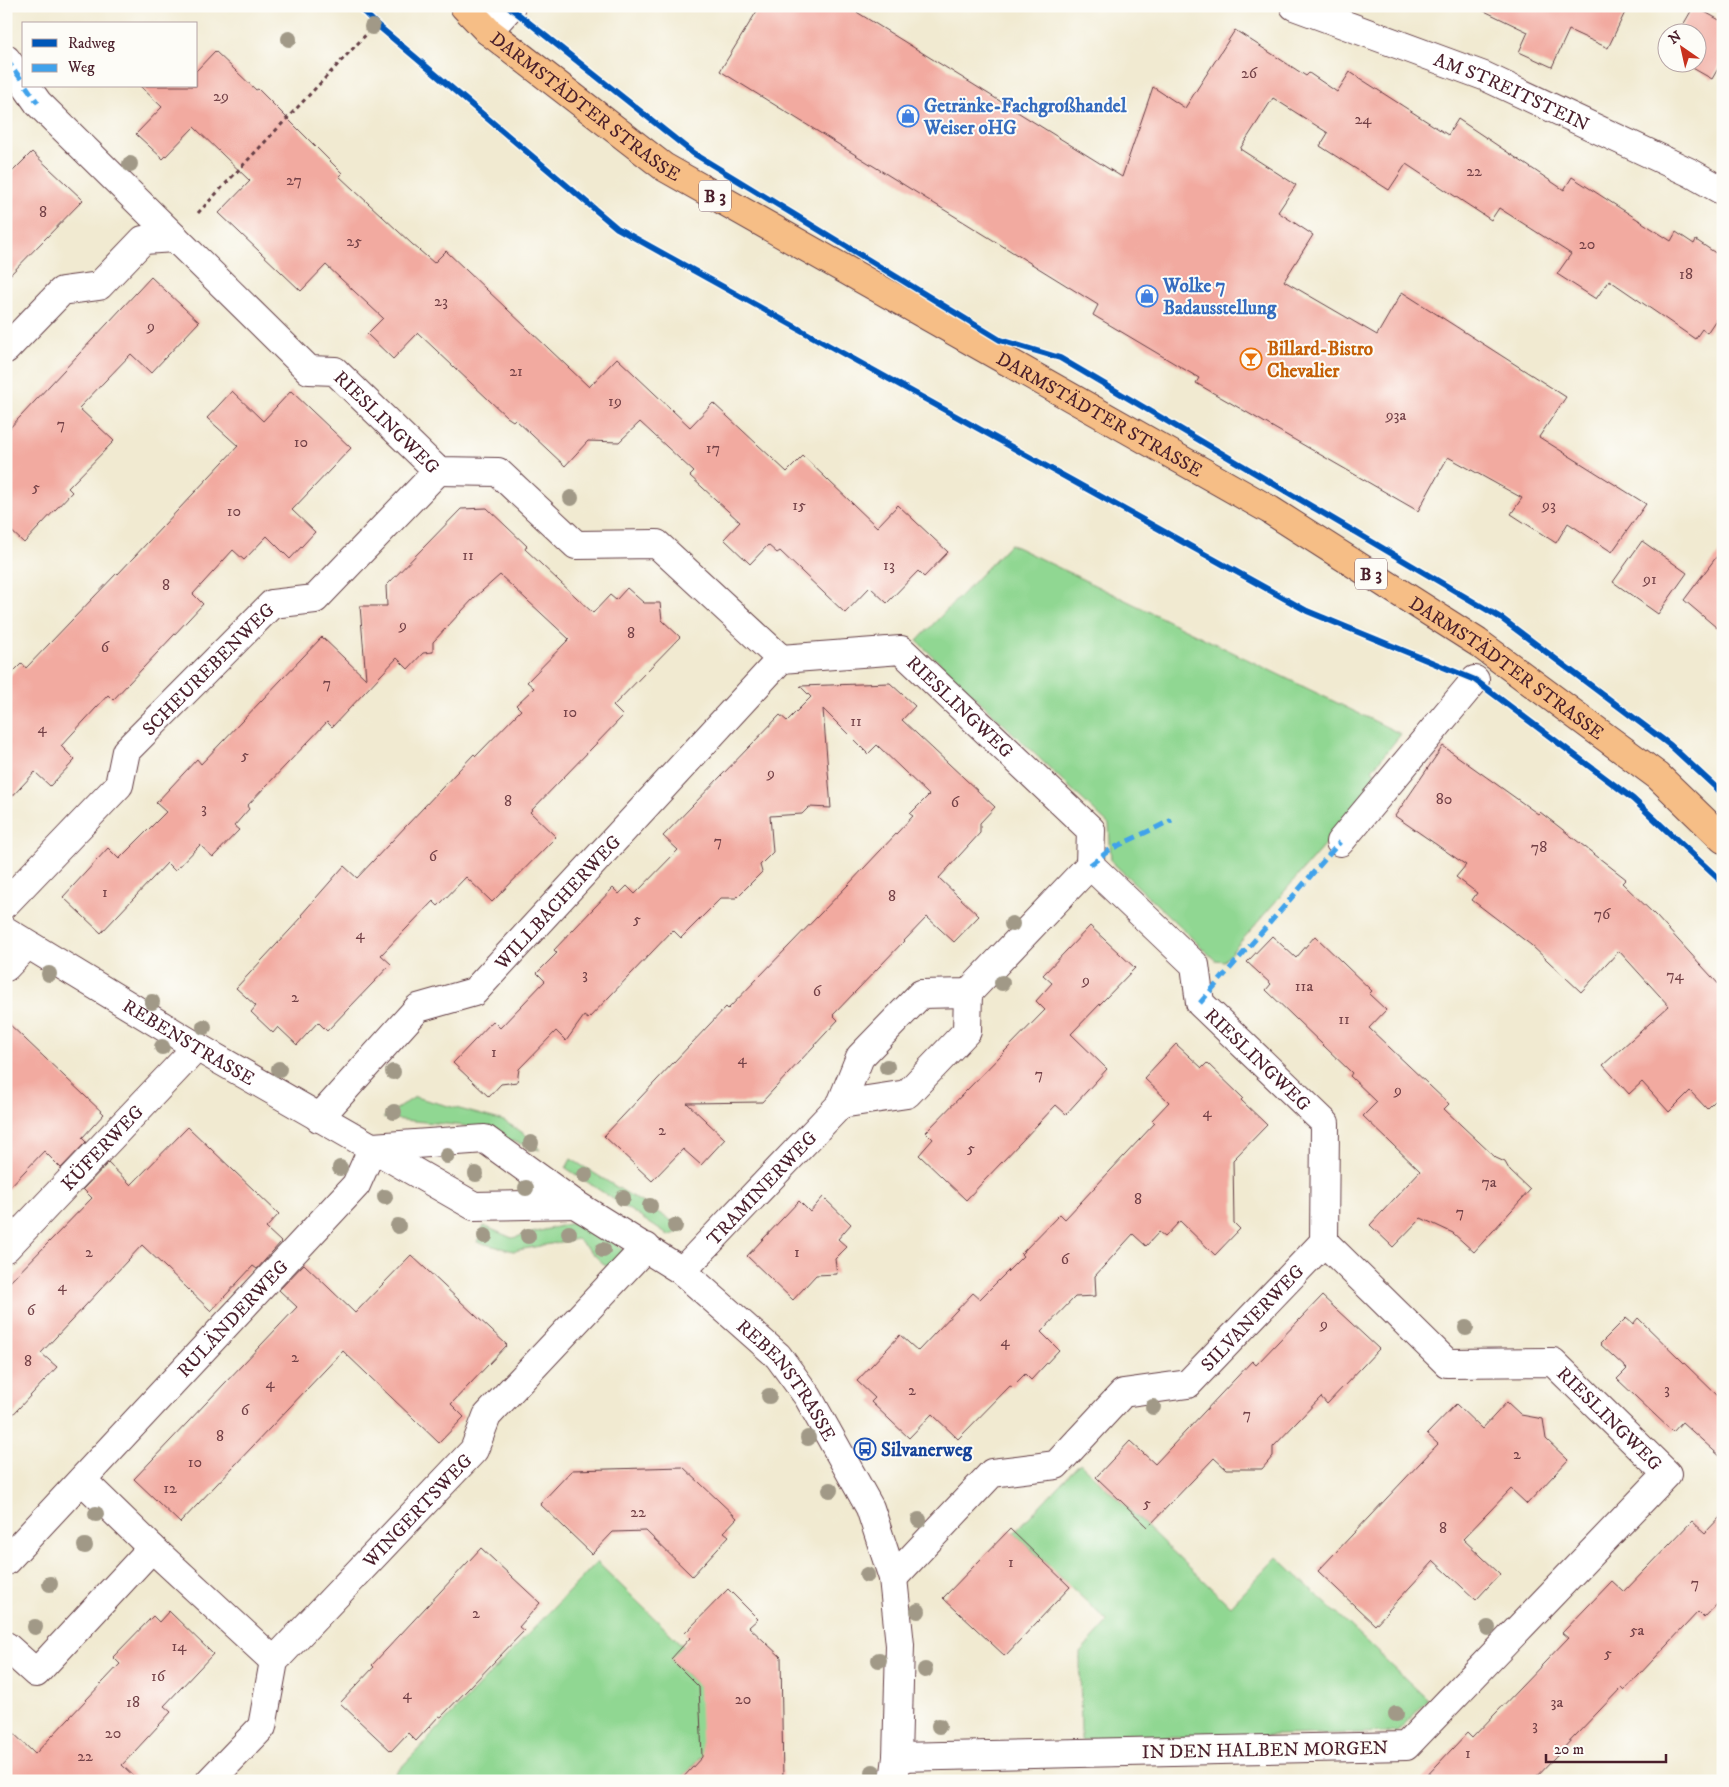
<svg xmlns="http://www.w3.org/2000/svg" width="1729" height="1787" font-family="'IM FELL DW Pica',serif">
	<rect width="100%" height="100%" fill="#fdfcf7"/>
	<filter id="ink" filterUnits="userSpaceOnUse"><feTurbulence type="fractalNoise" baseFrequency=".02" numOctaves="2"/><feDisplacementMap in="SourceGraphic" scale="10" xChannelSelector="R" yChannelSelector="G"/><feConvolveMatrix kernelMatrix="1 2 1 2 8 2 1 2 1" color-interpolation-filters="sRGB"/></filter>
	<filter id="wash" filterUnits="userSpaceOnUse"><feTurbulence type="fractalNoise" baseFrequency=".0096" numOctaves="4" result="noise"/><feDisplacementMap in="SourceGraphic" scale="20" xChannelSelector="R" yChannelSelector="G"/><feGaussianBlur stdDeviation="1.12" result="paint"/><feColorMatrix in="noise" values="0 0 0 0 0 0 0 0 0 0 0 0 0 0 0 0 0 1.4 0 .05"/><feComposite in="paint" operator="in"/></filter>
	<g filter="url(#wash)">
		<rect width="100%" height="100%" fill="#f1ead1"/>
		<path fill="#90d792" stroke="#6d7b5e" d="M1010 544 1401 734 1372 770 1382 779 1224 961 1215 960 1111 861 1109 825 917 641Z
			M415 1097 504 1121 525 1134 540 1150 466 1126 383 1118Z
			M571 1159 685 1229 669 1236 566 1168Z
			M584 1220 624 1251 607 1267 577 1239 513 1251 477 1242 484 1226 512 1238Z
			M1080 1463 1230 1606 1277 1557 1428 1700 1397 1732 1081 1740 1080 1653 1108 1622 1014 1533Z
			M597 1562 683 1646 671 1660 703 1690 705 1753 679 1781H396L392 1777Z"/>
		<g id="blocks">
			<path fill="#f2aaa0" d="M760 6H847L1122 177 1153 87 1185 108 1235 30 1306 76 1309 73 1337 92 1350 72 1448 135 1458 119 1564 190 1572 177 1671 241 1676 232 1694 244 1696 240 1723 258V309L1707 333 1702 329 1695 339 1609 280 1596 299 1557 274 1571 254 1499 208 1491 220 1406 164 1389 190 1320 146 1328 133 1273 98 1240 149 1296 185 1278 212 1313 235 1284 281 1377 335 1402 292 1566 397 1539 437 1646 504 1612 552 1568 523 1556 543 1511 514 1522 498 1448 457 1418 511 1196 383 1199 378 1093 315 1098 305 720 71Z
				M1474 6H1628L1608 48 1569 30 1552 67 1519 52 1528 32Z
				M1694 6 1723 22V60L1712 79 1682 62H1696V32H1679Z
				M215 51 256 90 258 89 342 173 339 176 412 244 434 263 446 251 589 387 617 358 690 427 713 403 787 472 803 456 877 527 898 505 948 552 924 577 918 571 887 603 870 587 845 613 780 551 777 553 768 545 750 564 724 539 740 522 690 476 694 472 640 422 619 442 588 441 565 466 515 419 513 421 507 417 418 333 393 359 367 334 383 318 326 265 301 291 219 213 250 181 194 127 163 159 136 134 162 107 140 86H196V71Z
				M32 152 83 200 6 279V178Z
				M151 277 199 322 151 373 131 354 79 408 114 441 68 488 72 492 24 543 6 526V432Z
				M232 391 263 421 291 391 351 448 292 510 315 532 290 559 267 536 244 560 233 550 193 594 203 604 113 700 108 695 61 746 75 760 50 786 35 772 6 803V679L22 663 26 668 117 573 118 574 238 446 207 418Z
				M487 508 527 546 525 549 593 613 610 595 616 600 627 588 644 603H660L662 620 680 637 613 706 623 716 530 812 556 837 492 902 466 877 438 906 433 901 381 955 391 964 372 984 327 1031 318 1022 297 1045 278 1027 273 1033 251 1012 256 1006 236 988 303 916 301 915 344 866 357 878 474 754 476 756 521 710 516 705 534 688 527 682 569 639 500 575 474 598 433 642V652L423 653 408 669 397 658 332 727 327 722 247 806 249 809 234 826 239 830 213 857 200 845 175 871 167 863 101 933 63 897 108 848 119 859 166 812 156 803 197 759 201 764 322 637 366 679 360 606H387L386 586 461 509Z
				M1642 541 1687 573 1658 614 1613 582Z
				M1723 548V633L1684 600Z
				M890 683 915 706 902 720 995 807 980 823V833L939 878 979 916 954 942 927 917 833 1015 838 1020 762 1102 687 1103 725 1139 701 1165 683 1149 652 1181 604 1136 726 1007 728 1009 848 885 913 816 910 814 929 795 877 745 868 754 823 709 831 808 809 807 802 814 770 816 773 852 760 865 762 872 736 898H721L681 938 673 930 588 1019 584 1016 566 1041 556 1031 519 1069 517 1082 501 1084 489 1097 453 1063 493 1021 500 1028 545 981 537 973 557 953 554 950 613 888 619 894 627 886 635 894 678 850 663 836 780 715 787 721 811 697 800 686Z
				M1443 746 1538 814 1540 812 1626 879 1622 883 1656 916 1723 989V1093L1707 1109 1690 1091 1669 1112 1642 1082 1629 1094 1603 1065 1669 1006 1619 951 1581 992 1531 945 1472 900 1477 893 1456 877 1466 865 1395 816Z
				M1090 926 1135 968 1071 1034 1107 1069 1066 1114 1056 1105 966 1200 919 1155 933 1139 926 1132 1045 1010 1036 1001 1052 983 1043 975Z
				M1272 936 1296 958 1315 936 1372 991 1369 994 1386 1010 1369 1028 1449 1104 1444 1109 1496 1158 1505 1162 1510 1171 1530 1190 1474 1252 1453 1233 1421 1218 1393 1247 1370 1225 1420 1171 1363 1116 1377 1102 1350 1076 1352 1073 1266 990 1271 984 1247 962Z
				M6 1021 104 1114 82 1138 86 1142 61 1168 44 1151 6 1191Z
				M1176 1044 1202 1068 1207 1063 1243 1098 1241 1100 1267 1125 1233 1160 1234 1223 1240 1229 1215 1255 1180 1221 1165 1237 1159 1232 1146 1246 1133 1234 1095 1276 1096 1296 1075 1297 1041 1332 1059 1350 1031 1380 1025 1374 1012 1387 1010 1386 958 1439 932 1414 909 1438 871 1402 875 1398 857 1381 900 1335 918 1351 973 1293 980 1299 1023 1256 1021 1254 1060 1214 1065 1219 1155 1123 1152 1120 1169 1102 1144 1078Z
				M188 1127 279 1214 266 1228 281 1242 257 1269 253 1266 211 1311 142 1245 41 1353 57 1367 6 1422V1286L92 1198 83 1189 108 1163 131 1185Z
				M823 1197 851 1224 838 1239 847 1247 835 1259 837 1274 816 1275 793 1300 747 1256 799 1201 810 1212Z
				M411 1255 507 1345 451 1404 464 1417 439 1443 343 1351 180 1523 134 1479 297 1307 279 1290 304 1264 355 1313Z
				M1322 1296 1379 1349 1327 1404 1321 1397 1273 1447V1456L1262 1469H1226L1214 1458 1148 1527 1096 1477 1130 1441 1155 1464 1252 1361 1256 1365Z
				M1626 1318 1633 1324 1638 1318 1723 1401V1459L1682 1422 1673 1432 1617 1379 1627 1369 1600 1344Z
				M1507 1402 1521 1415 1543 1419 1546 1439 1568 1460 1527 1504 1511 1489 1463 1539 1500 1574 1476 1600 1434 1561 1375 1625 1318 1571 1438 1444 1427 1434 1456 1404 1482 1429Z
				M683 1467 737 1518 724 1532 729 1536 692 1576 646 1531 613 1532 592 1554 540 1504 572 1470Z
				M1723 1514V1598L1704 1618 1698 1612 1624 1691 1621 1688 1532 1781H1422L1467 1733 1472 1738 1568 1638 1562 1633 1612 1581 1624 1592 1692 1521 1705 1533Z
				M1010 1529 1070 1587 1005 1656 943 1598Z
				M481 1548 540 1603 519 1627 524 1631 441 1717 439 1716 416 1741 408 1733 391 1751 340 1703 374 1667 372 1665Z
				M728 1589 758 1619 749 1627 781 1657 783 1781H680L702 1757 699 1687 671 1659 690 1638 685 1633Z
				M169 1611 213 1654 164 1706 171 1712 122 1765 139 1781H6V1726L35 1754 120 1664 113 1657 153 1616 159 1622Z"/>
		</g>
	</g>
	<g filter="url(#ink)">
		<use href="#blocks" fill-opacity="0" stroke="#633d44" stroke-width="1"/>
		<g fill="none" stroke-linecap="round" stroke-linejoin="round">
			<g stroke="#633d44" stroke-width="30">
				<g id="minor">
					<path id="s1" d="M1294 6 1484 76 1691 173 1723 191"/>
					<path d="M488 31 511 6"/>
					<path d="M6 59 24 83"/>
					<path id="s2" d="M26 86 38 103 309 370 335 371 438 471 498 472 576 545 657 544 781 659 901 650 1091 830 1090 865 1195 965 1200 1003 1325 1123 1324 1242 1447 1363 1553 1362 1667 1474 1406 1746 897 1757"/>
					<path d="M6 349 62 291 99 286 143 240 175 238"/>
					<path d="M1340 842 1475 680"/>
					<path id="s3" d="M6 903 119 785 126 751 272 604 315 599 438 471"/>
					<path id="s4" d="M6 931 197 1047 474 1206 575 1204"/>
					<path d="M6 967 27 945"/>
					<path d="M841 1104 907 1094 967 1031 968 993"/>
					<path id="s5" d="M319 1118 418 1008 474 992 781 659"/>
					<path id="s6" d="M373 1147 485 1139 575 1204 682 1271 778 1356 808 1397 870 1508 893 1578 900 1645 897 1757 894 1781"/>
					<path id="s7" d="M6 1248 197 1047"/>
					<path id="s8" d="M682 1271 841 1104 860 1057 921 994 968 993 1090 865"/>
					<path d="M152 1548 274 1661"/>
					<path id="s9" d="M6 1561 356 1185 373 1147"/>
					<path id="s10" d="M893 1578 992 1473 1056 1465 1123 1393 1188 1384 1324 1242"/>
					<path d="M6 1646 36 1673 152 1548 82 1480"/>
					<path id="s11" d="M210 1781 262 1727 274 1661 474 1450 487 1416 646 1247"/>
				</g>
			</g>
			<g stroke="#633d44" stroke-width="30">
				<g id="major">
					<path id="s12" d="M464 6 488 31 664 167 1270 510 1477 642 1658 776 1723 839"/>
				</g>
			</g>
			<path stroke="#633d44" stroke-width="3" stroke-dasharray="4 4" stroke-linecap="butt" d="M198 213 376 24"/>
			<use href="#minor" stroke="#fff" stroke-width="28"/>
			<use href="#major" stroke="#f6be86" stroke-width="28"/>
			<path stroke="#40a2eb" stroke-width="5" stroke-dasharray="10 5" stroke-linecap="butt" d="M6 59 24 83
				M26 86 38 103
				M1090 865 1111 849 1172 820
				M1200 1003 1340 842"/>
			<g stroke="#fdfcf7" stroke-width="9">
				<path id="cycleway" d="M358 6 376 24 617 228 1307 611 1475 680 1633 799 1723 883
					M508 6 693 153 1000 340 1060 358 1501 618 1670 745 1723 794"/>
			</g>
			<use href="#cycleway" stroke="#0057b8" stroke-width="6"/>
		</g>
		<g fill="#a19987">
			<circle cx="372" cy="27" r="8"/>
			<circle cx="289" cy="39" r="8"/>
			<circle cx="130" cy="164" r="8"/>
			<circle cx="571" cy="498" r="8"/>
			<circle cx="1012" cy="924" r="8"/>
			<circle cx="49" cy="974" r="8"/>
			<circle cx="1002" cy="983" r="8"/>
			<circle cx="152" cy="1002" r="8"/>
			<circle cx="204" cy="1027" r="8"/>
			<circle cx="162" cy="1047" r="8"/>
			<circle cx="887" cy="1067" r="8"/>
			<circle cx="279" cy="1069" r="8"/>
			<circle cx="393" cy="1072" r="8"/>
			<circle cx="394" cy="1112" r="8"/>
			<circle cx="531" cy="1143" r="8"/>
			<circle cx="447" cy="1156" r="8"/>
			<circle cx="340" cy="1168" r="8"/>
			<circle cx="476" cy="1174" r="8"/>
			<circle cx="585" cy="1175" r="8"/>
			<circle cx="526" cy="1188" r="8"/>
			<circle cx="385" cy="1197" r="8"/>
			<circle cx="623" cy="1198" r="8"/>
			<circle cx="650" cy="1206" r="8"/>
			<circle cx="398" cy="1226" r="8"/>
			<circle cx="675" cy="1226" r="8"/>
			<circle cx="569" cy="1233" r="8"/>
			<circle cx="485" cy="1236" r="8"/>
			<circle cx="528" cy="1236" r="8"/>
			<circle cx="603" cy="1250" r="8"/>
			<circle cx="1466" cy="1328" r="8"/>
			<circle cx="769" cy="1396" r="8"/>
			<circle cx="1153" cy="1407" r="8"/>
			<circle cx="808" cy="1438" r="8"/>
			<circle cx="830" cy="1490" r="8"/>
			<circle cx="96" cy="1514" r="8"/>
			<circle cx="919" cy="1520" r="8"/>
			<circle cx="85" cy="1546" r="8"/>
			<circle cx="867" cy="1575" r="8"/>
			<circle cx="50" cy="1584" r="8"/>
			<circle cx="918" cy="1611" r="8"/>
			<circle cx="35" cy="1627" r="8"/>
			<circle cx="1488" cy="1628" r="8"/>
			<circle cx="879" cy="1660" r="8"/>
			<circle cx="925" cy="1670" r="8"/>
			<circle cx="1396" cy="1714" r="8"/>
			<circle cx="939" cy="1726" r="8"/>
			<circle cx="873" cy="1772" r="8"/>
		</g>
	</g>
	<defs>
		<g id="shop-ring" transform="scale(1.125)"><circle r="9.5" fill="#fdfcf7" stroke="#3f7fe0" stroke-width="1.5"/><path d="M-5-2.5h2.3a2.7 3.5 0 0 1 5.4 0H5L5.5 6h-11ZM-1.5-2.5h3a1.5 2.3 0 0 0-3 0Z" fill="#3f7fe0"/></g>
		<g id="bar-ring" transform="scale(1.125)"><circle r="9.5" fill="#fdfcf7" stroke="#e8710a" stroke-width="1.5"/><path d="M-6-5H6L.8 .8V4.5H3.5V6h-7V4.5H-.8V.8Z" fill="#e8710a"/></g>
		<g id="bus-ring" transform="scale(1.125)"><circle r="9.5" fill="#fdfcf7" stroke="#1a4fb4" stroke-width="1.5"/><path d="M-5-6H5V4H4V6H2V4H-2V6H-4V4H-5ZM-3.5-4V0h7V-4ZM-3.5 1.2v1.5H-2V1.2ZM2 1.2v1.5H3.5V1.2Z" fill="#1a4fb4"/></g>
	</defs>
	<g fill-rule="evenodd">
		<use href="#shop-ring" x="908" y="116"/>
		<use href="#shop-ring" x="1147" y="296"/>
		<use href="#bar-ring" x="1251" y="359"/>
		<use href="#bus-ring" x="865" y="1449"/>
	</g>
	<g text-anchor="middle" stroke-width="4" stroke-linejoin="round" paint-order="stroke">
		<g font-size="16" fill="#744248">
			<text x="1249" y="78">26</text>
			<text x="221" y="101">29</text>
			<text x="1363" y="124">24</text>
			<text x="1474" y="176">22</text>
			<text x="294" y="185">27</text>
			<text x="43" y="217">8</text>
			<text x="354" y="246">25</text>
			<text x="1587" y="249">20</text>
			<text x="1686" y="279">18</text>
			<text x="441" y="306">23</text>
			<text x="151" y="331">9</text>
			<text x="516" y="376">21</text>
			<text x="615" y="406">19</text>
			<text x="1396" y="420">93a</text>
			<text x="61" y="429">7</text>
			<text x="301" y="447">10</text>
			<text x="713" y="453">17</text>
			<text x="36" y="492">5</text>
			<text x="799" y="510">15</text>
			<text x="1549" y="510">93</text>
			<text x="234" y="516">10</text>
			<text x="468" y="560">11</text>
			<text x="889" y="570">13</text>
			<text x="1650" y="584">91</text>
			<text x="166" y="590">8</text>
			<text x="403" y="630">9</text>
			<text x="631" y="638">8</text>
			<text x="105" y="652">6</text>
			<text x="327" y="688">7</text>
			<text x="570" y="717">10</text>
			<text x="856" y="726">11</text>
			<text x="42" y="733">4</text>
			<text x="245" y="760">5</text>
			<text x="771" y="778">9</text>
			<text x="1444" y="804">80</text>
			<text x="508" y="806">8</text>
			<text x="955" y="807">6</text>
			<text x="204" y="813">3</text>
			<text x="718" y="846">7</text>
			<text x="1539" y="852">78</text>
			<text x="433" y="861">6</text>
			<text x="105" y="897">1</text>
			<text x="892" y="901">8</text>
			<text x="1602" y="919">76</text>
			<text x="637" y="924">5</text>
			<text x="360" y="939">4</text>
			<text x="585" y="979">3</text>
			<text x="1675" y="980">74</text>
			<text x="1086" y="985">9</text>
			<text x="1304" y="991">11a</text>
			<text x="817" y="996">6</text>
			<text x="295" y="1002">2</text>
			<text x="1344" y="1024">11</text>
			<text x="494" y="1057">1</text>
			<text x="742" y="1064">4</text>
			<text x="1039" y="1079">7</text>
			<text x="1398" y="1095">9</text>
			<text x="1207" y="1117">4</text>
			<text x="662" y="1135">2</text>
			<text x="971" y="1153">5</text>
			<text x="1489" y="1187">7a</text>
			<text x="1138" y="1204">8</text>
			<text x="1460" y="1217">7</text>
			<text x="89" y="1257">2</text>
			<text x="797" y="1257">1</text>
			<text x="1065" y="1264">6</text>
			<text x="62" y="1291">4</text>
			<text x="31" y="1315">6</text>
			<text x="1324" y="1329">9</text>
			<text x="1005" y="1346">4</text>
			<text x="295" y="1362">2</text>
			<text x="28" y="1366">8</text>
			<text x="270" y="1388">4</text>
			<text x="1667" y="1394">3</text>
			<text x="912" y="1395">2</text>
			<text x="245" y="1415">6</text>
			<text x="1247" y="1419">7</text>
			<text x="220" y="1441">8</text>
			<text x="1517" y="1459">2</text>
			<text x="195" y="1467">10</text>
			<text x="170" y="1493">12</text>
			<text x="1147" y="1508">5</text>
			<text x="638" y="1517">22</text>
			<text x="1443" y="1533">8</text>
			<text x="1011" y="1567">1</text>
			<text x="1695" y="1588">7</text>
			<text x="476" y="1618">2</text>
			<text x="1637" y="1635">5a</text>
			<text x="179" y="1651">14</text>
			<text x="1608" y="1658">5</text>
			<text x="158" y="1681">16</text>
			<text x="407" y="1699">4</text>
			<text x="743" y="1704">20</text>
			<text x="133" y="1707">18</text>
			<text x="1557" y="1707">3a</text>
			<text x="1535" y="1730">3</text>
			<text x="113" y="1738">20</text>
			<text x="1468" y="1758">1</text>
			<text x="85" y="1761">22</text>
		</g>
		<g fill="#fdfcf7" stroke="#806168" stroke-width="1">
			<rect x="699" y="180.5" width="32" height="31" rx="4"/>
			<rect x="1355" y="558.5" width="32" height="31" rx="4"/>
		</g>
		<g font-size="18" font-weight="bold" fill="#4a1f2b">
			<text x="715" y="202">B 3</text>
			<text x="1371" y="580">B 3</text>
		</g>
		<g font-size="19" fill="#4a1f2b" stroke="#fdfcf7">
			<text dy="7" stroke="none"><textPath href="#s1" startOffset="234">AM STREITSTEIN</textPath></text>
			<text dy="7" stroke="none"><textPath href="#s12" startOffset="158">DARMSTÄDTER STRASSE</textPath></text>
			<text dy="7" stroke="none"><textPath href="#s12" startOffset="758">DARMSTÄDTER STRASSE</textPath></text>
			<text dy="7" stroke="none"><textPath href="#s2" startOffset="500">RIESLINGWEG</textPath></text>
			<text dy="7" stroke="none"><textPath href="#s12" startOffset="1238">DARMSTÄDTER STRASSE</textPath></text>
			<text dy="7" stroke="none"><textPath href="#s3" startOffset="314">SCHEUREBENWEG</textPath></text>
			<text dy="7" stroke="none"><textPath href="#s2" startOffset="1190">RIESLINGWEG</textPath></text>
			<text dy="7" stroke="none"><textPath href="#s5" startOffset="329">WILLBACHERWEG</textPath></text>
			<text dy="7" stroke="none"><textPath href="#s4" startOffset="214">REBENSTRASSE</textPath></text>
			<text dy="7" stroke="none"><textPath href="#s2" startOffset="1669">RIESLINGWEG</textPath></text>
			<text dy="7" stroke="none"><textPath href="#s7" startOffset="139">KÜFERWEG</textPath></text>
			<text dy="7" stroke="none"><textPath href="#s8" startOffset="115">TRAMINERWEG</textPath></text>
			<text dy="7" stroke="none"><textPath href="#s9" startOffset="332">RULÄNDERWEG</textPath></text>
			<text dy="7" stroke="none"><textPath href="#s10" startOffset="465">SILVANERWEG</textPath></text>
			<text dy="7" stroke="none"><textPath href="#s6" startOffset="502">REBENSTRASSE</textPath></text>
			<text dy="7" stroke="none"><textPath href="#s2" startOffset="2239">RIESLINGWEG</textPath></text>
			<text dy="7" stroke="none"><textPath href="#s11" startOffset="350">WINGERTSWEG</textPath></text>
			<text transform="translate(1265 1749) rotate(-1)" y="7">IN DEN HALBEN MORGEN</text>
		</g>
		<g font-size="19" font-weight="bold" fill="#366cbe" stroke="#fdfcf7" text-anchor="start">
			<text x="924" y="112">Getränke-Fachgroßhandel<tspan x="924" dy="22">Weiser oHG</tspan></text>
			<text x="1163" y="292">Wolke 7<tspan x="1163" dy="22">Badausstellung</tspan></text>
		</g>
		<g font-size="19" font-weight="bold" fill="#c56008" stroke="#fdfcf7" text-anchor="start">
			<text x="1267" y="355">Billard-Bistro<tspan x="1267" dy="22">Chevalier</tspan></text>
		</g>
		<g font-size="19" font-weight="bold" fill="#164399" stroke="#fdfcf7" text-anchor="start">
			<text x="881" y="1456">Silvanerweg</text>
		</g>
	</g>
	<rect width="1729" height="1787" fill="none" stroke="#fdfcf7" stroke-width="25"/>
	<rect x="22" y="22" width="175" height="65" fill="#fdfcf7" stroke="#b5a4a5"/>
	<rect x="32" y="39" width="25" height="8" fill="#0057b8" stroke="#b5a4a5"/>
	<text x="68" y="48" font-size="15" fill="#4a1f2b">Radweg</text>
	<rect x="32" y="64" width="25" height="8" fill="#40a2eb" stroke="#b5a4a5"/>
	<text x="68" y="72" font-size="15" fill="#4a1f2b">Weg</text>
	<g transform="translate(1682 48) rotate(326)"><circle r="24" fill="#fdfcf7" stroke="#b5a4a5"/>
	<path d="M0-4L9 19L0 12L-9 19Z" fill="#c8321e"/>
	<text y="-8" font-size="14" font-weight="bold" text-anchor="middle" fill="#4a1f2b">N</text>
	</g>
	<path d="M1546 1754v8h120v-8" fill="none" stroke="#4a1f2b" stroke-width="2.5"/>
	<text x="1554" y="1754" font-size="15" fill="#4a1f2b" stroke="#fdfcf7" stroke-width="4" paint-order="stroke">20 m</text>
</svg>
